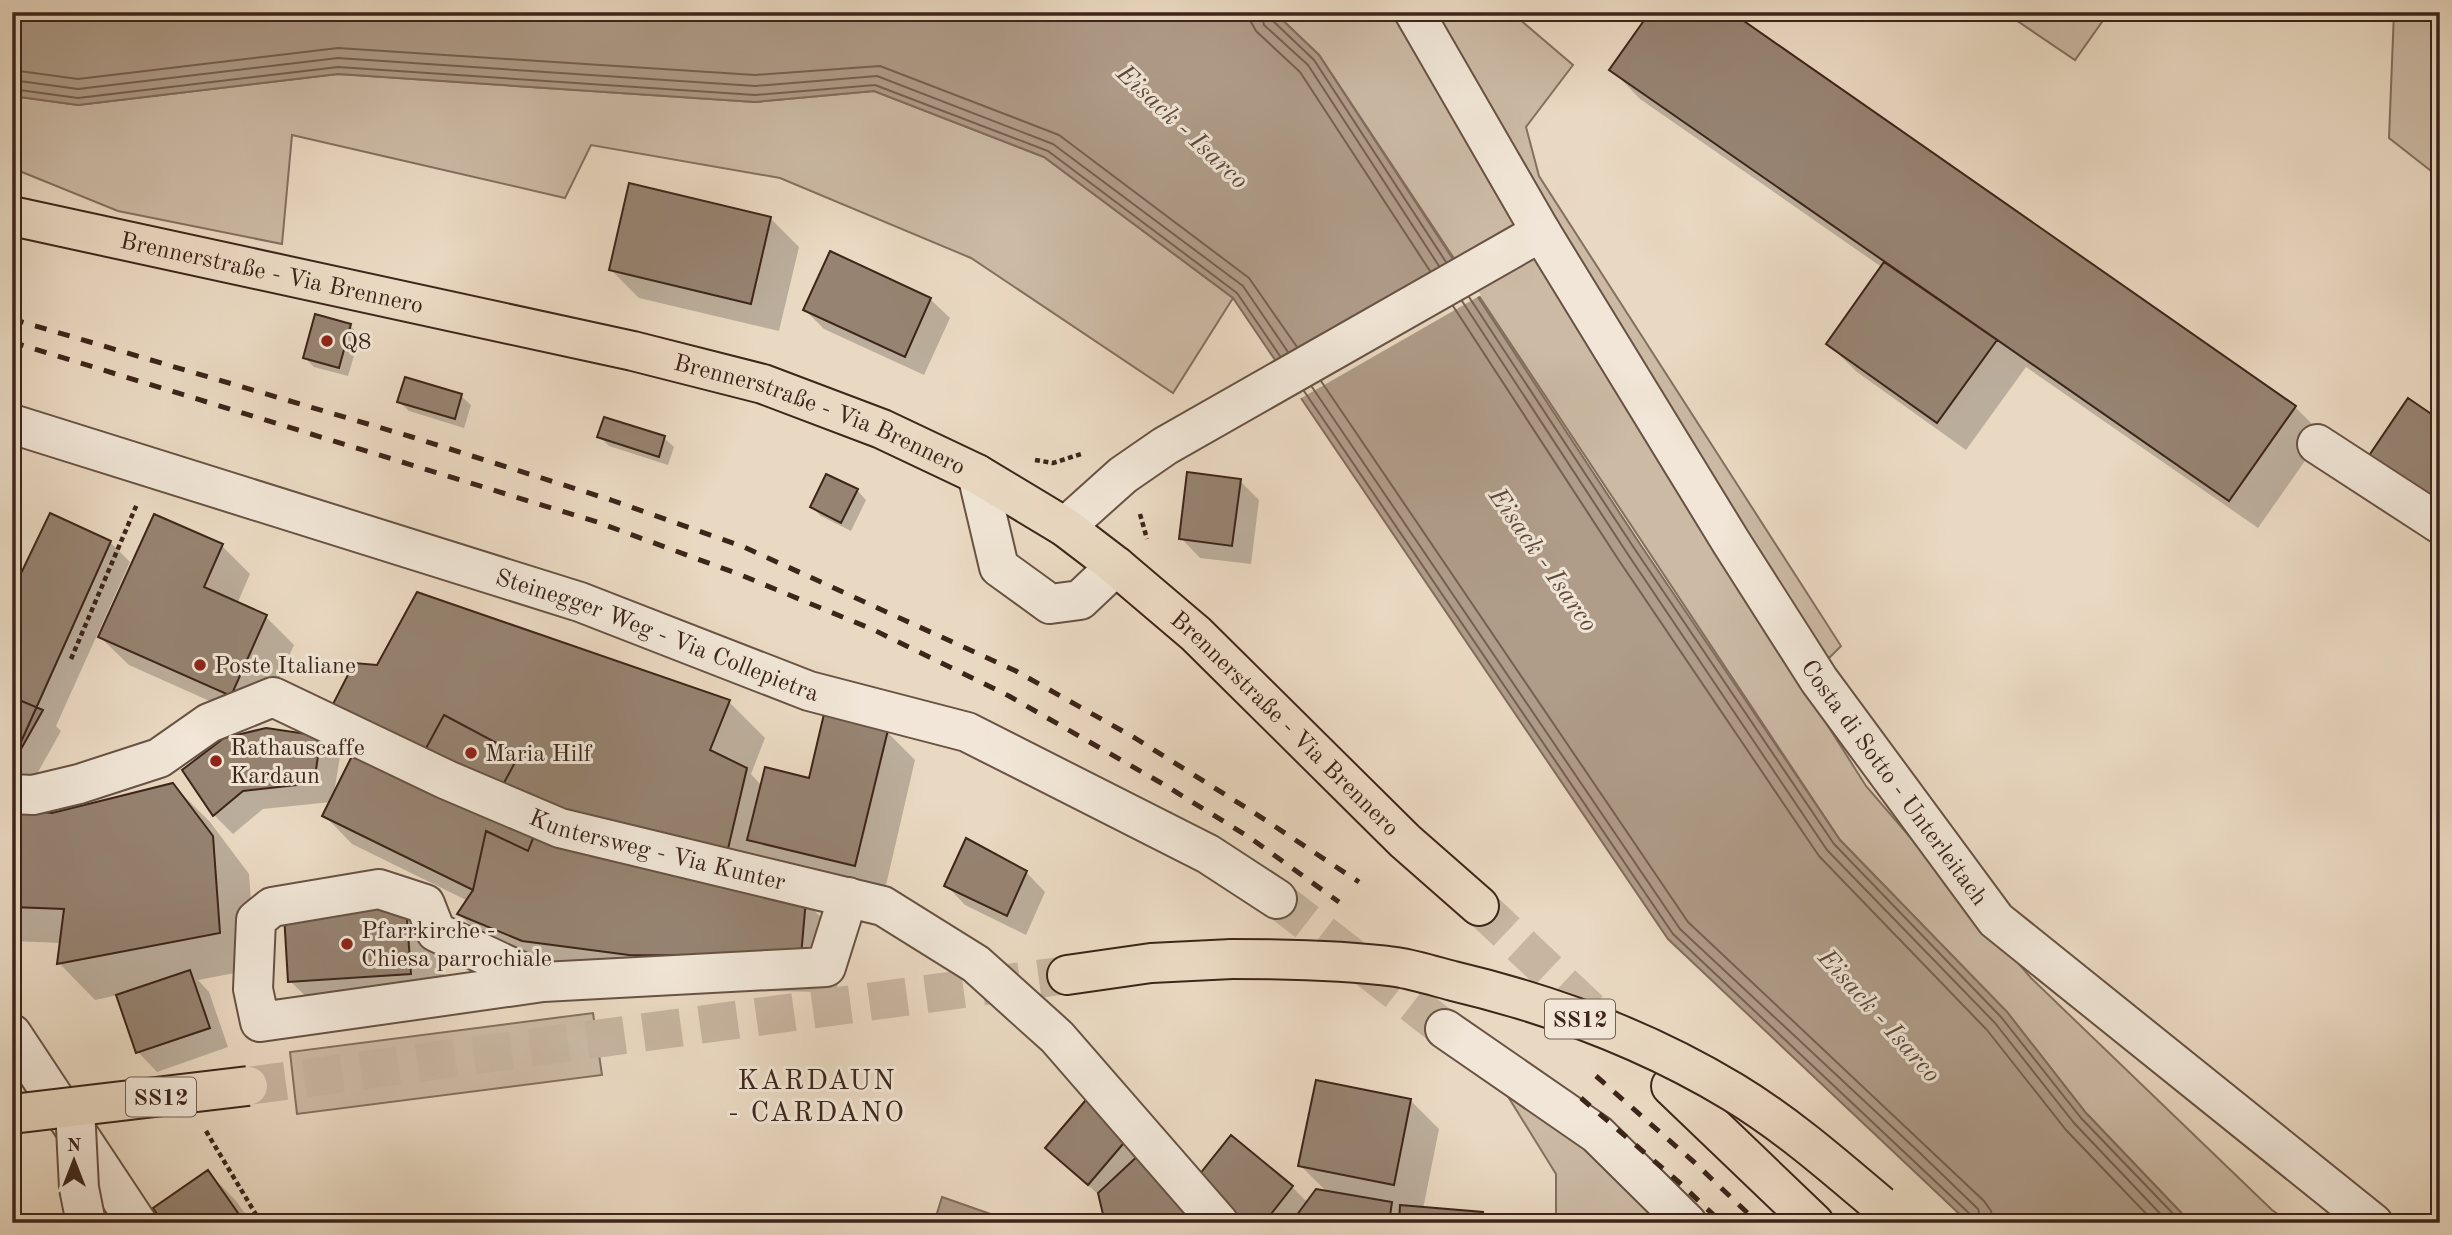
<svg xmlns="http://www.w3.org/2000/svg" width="2452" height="1235" font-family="'Old Standard TT',serif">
	<rect width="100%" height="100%" fill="#ead9c2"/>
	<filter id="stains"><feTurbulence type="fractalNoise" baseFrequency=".00286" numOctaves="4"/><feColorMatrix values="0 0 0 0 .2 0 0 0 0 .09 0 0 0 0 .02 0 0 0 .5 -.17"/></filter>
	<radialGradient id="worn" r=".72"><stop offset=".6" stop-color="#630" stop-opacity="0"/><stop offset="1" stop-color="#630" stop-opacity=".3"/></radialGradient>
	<path fill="#ccbaa5" stroke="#84705f" stroke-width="2" d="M1274 12H1511L1573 65 1526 127 1539 176 1841 646 1802 685 1866 786 2031 978 2272 1210 2291 1223H2191L2086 1113 2007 1012 1840 840 1319 55Z
		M2004 12H2109L2075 60Z
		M2394 12H2440V178L2389 138Z
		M338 74 755 102 874 91 1044 157 1233 298 1173 393 971 258 780 178 591 145 565 198 292 135 282 244 118 211 12 168V96L78 105Z
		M593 1013 602 1075 297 1114 290 1052Z
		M1491 1069 1682 1223H1556V1174Z"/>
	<path fill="#af9c89" stroke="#816c5c" stroke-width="2" d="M12 12H1274L1319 55 1640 544 1840 840 2007 1012 2086 1113 2191 1223H1969L1668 939 1233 298 1044 157 874 91 755 102 338 74 78 105 12 96Z
		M942 1197 1008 1220 1007 1223H934Z"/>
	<path fill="#ead9c2" d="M1458 260 1481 295 1298 400 1275 367Z"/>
	<path fill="#0003" d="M1612 70 2295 407 2323 435 2258 528 2026 367 1966 450 1857 372 1828 344 1883 268 1640 99Z
		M770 218 799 247 779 331 639 298 611 270Z
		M930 299 950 318 924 375 824 329 805 310Z
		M350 326 360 335 348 376 314 367 305 358Z
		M461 396 471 405 464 428 409 411 399 402Z
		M599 436 664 438 674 447 668 465 609 446Z
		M1240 481 1259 500 1251 564 1200 558 1181 538Z
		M857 490 866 500 851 531 821 516 812 507Z
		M51 515 110 542 130 562 56 726 61 731 23 799H12V597Z
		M222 546 250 574 237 604 266 617 294 645 259 723 129 665 100 637Z
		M729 702 765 738 751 774 762 786 810 780 887 732 915 760 884 894 805 901 841 938 837 992 666 990 560 977 496 950 459 914 468 901 352 844 324 815 331 802 263 809 233 834 214 815 185 771 321 737 340 757 334 793Z
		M173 785 210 822 249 874 256 969 198 980 209 992 228 1047 157 1072 138 1052 118 995 95 1000 59 963 62 943 12 941V811L52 815Z
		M1026 872 1045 892 1026 935 965 905 946 885Z
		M406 908 442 944 446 1009 327 1017 290 981Z
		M1091 1096 1207 1223 1100 1196 1047 1148Z
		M1410 1100 1439 1129 1423 1209 1483 1214 1491 1223H1246L1216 1199 1292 1187 1308 1203 1328 1193 1300 1165Z
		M208 1172 236 1201 252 1223H166Z"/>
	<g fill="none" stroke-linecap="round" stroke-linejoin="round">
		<path stroke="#766051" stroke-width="2" d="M1250 12 1251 22 1256 31 1300 72 1430 271
			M1261 12 1264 25 1308 65 1439 266
			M1269 12 1272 20 1314 60 1446 262
			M12 70 78 79 338 48 755 75 880 66 1059 135 1249 278 1297 347
			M12 80 78 89 338 58 755 86 877 76 1053 144 1243 286 1288 352
			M12 89 78 98 338 67 755 95 875 85 1048 151 1237 293 1280 356
			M1469 297 1634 548 1834 844 2001 1017 2081 1118 2182 1223
			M1462 301 1627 553 1827 850 1995 1023 2074 1123 2169 1223
			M1453 306 1618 559 1819 856 1987 1030 2066 1130 2155 1223
			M1321 381 1688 922 1984 1201 1991 1211 1993 1223
			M1312 387 1680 929 1920 1153 1978 1209 1982 1223
			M1304 391 1673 934 1971 1215 1973 1223"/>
	</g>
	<path fill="#968371" stroke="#3c2519" stroke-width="2" d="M1650 12H1731L2296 406 2229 501 1609 70Z
		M629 183 771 217 751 304 609 270Z
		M830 251 931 298 905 357 803 310Z
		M1884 262 1997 340 1937 423 1826 344Z
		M315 314 351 324 339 368 303 358Z
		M405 377 462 394 455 419 397 402Z
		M2408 398 2440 420V510L2366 460Z
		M604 417 665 436 659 457 597 437Z
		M1187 472 1241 479 1232 546 1179 539Z
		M826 474 858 489 841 523 810 507Z
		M50 513 111 541 12 762V592Z
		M154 514 223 544 204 587 267 615 231 696 98 637Z
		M417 592 730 700 710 750 747 768 727 853 499 792 519 755 444 715 424 752 332 706 354 663 377 665Z
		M12 697 43 710 12 765Z
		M824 714 888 730 855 866 747 840 765 767 809 778Z
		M444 715 519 755 499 792 424 752Z
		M266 728 321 736 314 783 243 791 213 816 182 770 224 738Z
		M355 750 536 831 528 851 486 831 473 890 322 816Z
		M173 783 213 836 220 933 57 964 64 909 12 907V809L52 813Z
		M486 831 528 851 536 831 806 899 801 956 629 955 522 941 457 914 473 890Z
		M966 838 1027 871 1007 916 944 886Z
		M406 906 411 974 288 982 284 914Z
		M190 970 210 1028 136 1053 116 995Z
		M1316 1080 1411 1099 1394 1185 1298 1166Z
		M1091 1094 1134 1131 1088 1185 1045 1148Z
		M1231 1135 1293 1186 1264 1223H1248L1195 1180Z
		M1142 1152 1201 1223H1105L1098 1193Z
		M208 1170 245 1223H163L153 1208Z
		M1316 1189 1392 1202 1389 1223H1291Z
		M1400 1205 1483 1212 1482 1223H1399Z"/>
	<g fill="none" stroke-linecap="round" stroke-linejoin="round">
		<path stroke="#c7b5a0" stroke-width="38" stroke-dasharray="38 19" stroke-linecap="butt" d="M1277 899 1445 1029"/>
		<path stroke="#c7b5a0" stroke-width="38" stroke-dasharray="38 19" stroke-linecap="butt" d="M1479 906 1613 1032
			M248 1086 1067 975"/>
		<g stroke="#685243" stroke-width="42">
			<g id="minor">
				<path d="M1414 12 1541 232"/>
				<path id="s1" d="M12 424 580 602 809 691 967 732 1208 854 1277 899"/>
				<path d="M2317 444 2440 524"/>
				<path d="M977 474 999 567 1050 604 1080 600 1116 566"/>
				<path id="s2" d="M1065 527 1123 475 1165 446 1541 232 1731 542 1819 680 1996 920 2373 1223"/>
				<path id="s3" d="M12 794 33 795 79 784 159 758 209 723 273 697 447 780 560 828 883 906 976 964 1057 1037 1219 1223"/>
				<path d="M543 982 436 932 425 904 379 889 272 907 256 920 253 989 260 1022 543 982 826 967 848 897"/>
				<path d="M1445 1029 1597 1134 1687 1223"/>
				<path d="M12 1034 137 1223"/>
			</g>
		</g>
		<g stroke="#3c2519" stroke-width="42">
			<g id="major">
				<path id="s4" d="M12 216 633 351 763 384 882 429 977 474 1065 527 1116 566 1196 634 1405 841 1479 906"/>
				<path d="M1067 975 1151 963 1232 959"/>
				<path d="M1671 1086 1814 1223"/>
			</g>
		</g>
		<path stroke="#3c2519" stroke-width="4.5" stroke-dasharray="5 3.5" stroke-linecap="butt" d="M1035 460 1053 463 1084 453
			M1140 514 1147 539
			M71 659 137 504
			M206 1131 261 1223"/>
		<use href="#minor" stroke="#f1e6d7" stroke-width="38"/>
		<use href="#major" stroke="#ead9c2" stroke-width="38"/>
		<path stroke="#3c2519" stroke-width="5" stroke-dasharray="12 12" stroke-linecap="butt" d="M12 319 412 437 611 500 744 547 1016 671 1135 738 1253 812 1359 882
			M12 342 597 522 741 575 874 630 1009 696 1163 784 1249 837 1339 902
			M1596 1076 1695 1163 1758 1223
			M1581 1098 1681 1184 1722 1223"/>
		<g stroke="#685243" stroke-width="42" stroke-linecap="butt">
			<path id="minor-bridge" d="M75 1108 79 1188 86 1223"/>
		</g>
		<g stroke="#3c2519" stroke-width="42" stroke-linecap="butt">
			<path id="major-bridge" d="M1232 959C1287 959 1342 960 1396 967 1415 970 1434 976 1453 981 1550 1004 1647 1040 1733 1092 1786 1124 1833 1165 1880 1205
				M12 1114 248 1086"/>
		</g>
		<use href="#minor-bridge" stroke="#f1e6d7" stroke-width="38"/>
		<use href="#major-bridge" stroke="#ead9c2" stroke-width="38"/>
	</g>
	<g fill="#8f2418" stroke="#f1e6d7" stroke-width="2.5">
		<circle cx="327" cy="341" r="7"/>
		<circle cx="200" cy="665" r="7"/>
		<circle cx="471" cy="753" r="7"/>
		<circle cx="216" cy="761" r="7"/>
		<circle cx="347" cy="944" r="7"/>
	</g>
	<g text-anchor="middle" stroke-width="6" stroke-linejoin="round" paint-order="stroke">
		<g fill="#f1e6d7" stroke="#725f52" stroke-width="2">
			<rect x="1545" y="999.5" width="70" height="39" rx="5"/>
			<rect x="126" y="1077.5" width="70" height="39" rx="5"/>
		</g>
		<g font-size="23" font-weight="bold" fill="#3c2519">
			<text x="1580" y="1027">SS12</text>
			<text x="161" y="1105">SS12</text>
		</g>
		<g font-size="24" fill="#3c2519" stroke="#f1e6d7">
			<text dy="8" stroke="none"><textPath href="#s4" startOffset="266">Brennerstraße - Via Brennero</textPath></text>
			<text dy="8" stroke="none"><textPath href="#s4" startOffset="833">Brennerstraße - Via Brennero</textPath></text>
			<text dy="8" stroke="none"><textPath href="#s1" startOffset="679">Steinegger Weg - Via Collepietra</textPath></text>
			<text dy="8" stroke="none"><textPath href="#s4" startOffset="1400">Brennerstraße - Via Brennero</textPath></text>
			<text dy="8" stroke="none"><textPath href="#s2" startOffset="1216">Costa di Sotto - Unterleitach</textPath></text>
			<text dy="8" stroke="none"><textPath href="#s3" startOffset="698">Kuntersweg - Via Kunter</textPath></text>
		</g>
		<g font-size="24" fill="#3c2519" stroke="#f1e6d7" text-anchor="start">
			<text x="341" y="349">Q8</text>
			<text x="214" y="673">Poste Italiane</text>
			<text x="230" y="755">Rathauscaffe<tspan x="230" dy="28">Kardaun</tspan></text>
			<text x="485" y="761">Maria Hilf</text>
			<text x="361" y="938">Pfarrkirche -<tspan x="361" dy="28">Chiesa parrochiale</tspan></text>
		</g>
		<g font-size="26" font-style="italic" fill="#5e493b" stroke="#f1e6d7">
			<text transform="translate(1183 126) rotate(43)" y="9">Eisack - Isarco</text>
			<text transform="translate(1544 559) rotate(55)" y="9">Eisack - Isarco</text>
			<text transform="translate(1880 1015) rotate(48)" y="9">Eisack - Isarco</text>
		</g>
		<g font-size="28" letter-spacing="2" fill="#3c2519" stroke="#f1e6d7">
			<text x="817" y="1089">KARDAUN<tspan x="817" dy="32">- CARDANO</tspan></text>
		</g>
	</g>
	<rect width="2452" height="1235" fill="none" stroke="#ead9c2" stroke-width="42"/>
	<rect x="14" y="14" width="2424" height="1207" fill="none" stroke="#3c2519" stroke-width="3.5"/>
	<rect x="21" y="21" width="2410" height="1193" fill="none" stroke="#3c2519" stroke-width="2"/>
	<g transform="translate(74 1161)" stroke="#f1e6d7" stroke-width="5" paint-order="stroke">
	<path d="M0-5L12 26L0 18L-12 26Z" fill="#3c2519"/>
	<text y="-10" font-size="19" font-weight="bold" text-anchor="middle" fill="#3c2519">N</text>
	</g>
	<rect width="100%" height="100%" filter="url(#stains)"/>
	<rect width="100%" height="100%" fill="url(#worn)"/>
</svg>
